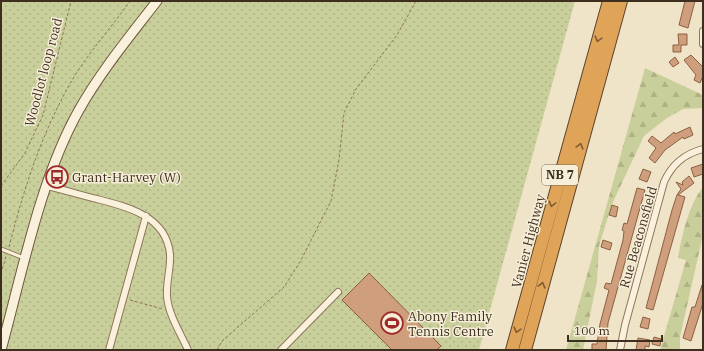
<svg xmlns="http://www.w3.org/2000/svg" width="704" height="351" font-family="'IBM Plex Serif',serif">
	<defs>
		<pattern id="forest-firs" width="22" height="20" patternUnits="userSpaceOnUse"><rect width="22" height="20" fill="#c9cf9b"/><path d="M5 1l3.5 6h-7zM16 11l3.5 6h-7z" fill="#aeb285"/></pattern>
		<pattern id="park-dots" width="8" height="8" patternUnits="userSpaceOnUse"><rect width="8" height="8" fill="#c9cf9b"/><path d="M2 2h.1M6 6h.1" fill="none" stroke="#aeb285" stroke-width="1.8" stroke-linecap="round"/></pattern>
	</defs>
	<rect width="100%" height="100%" fill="#f0e4c8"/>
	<path fill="url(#forest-firs)" d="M645 68 703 95V108L683 109 667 118 644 136 612 204 599 246 597 281 583 350H566Z
		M703 187V235L680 337V349L660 350 686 260 678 258C682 235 688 206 703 187Z"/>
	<path fill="url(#park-dots)" d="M1 1H575L479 350H1Z"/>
	<path fill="#cf9f7d" stroke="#8d5f41" d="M685 1H695L688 28 679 25Z
		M678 34H687V45H681V52H673V45H679Z
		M691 55 703 67V76L700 83 694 80 696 75 684 60Z
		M675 57 679 63 673 67 669 62Z
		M690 127 693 135 684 139 683 137 665 150 655 163 649 158 656 148 648 141 652 136 661 143 674 132 675 134Z
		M703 164V174L694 177 691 168Z
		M643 169 651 172 647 182 639 179Z
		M689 176 694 183 678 195 685 197 653 310 646 308 672 210 677 195 681 189 676 182 683 185 682 182Z
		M637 188 645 190 608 323 606 350H592V344H597L600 324 609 290 604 288 606 283 611 284 623 240 624 231 622 230 624 223 627 224Z
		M612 205 618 207 616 217 609 215Z
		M603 240 612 243 610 250 601 247Z
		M369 273 441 346 437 350H392L342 300Z
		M702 285 703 303 691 341 683 338 692 307H695Z
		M643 317 650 319 648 329 640 327Z
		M654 337 661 339 660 346 652 344Z
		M638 338 650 340 649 347 645 346V350H636Z"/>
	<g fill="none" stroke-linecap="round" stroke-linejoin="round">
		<g stroke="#8d765c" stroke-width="5">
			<path id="lane" d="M1 249 24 258"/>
		</g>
		<g stroke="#8d765c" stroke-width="8">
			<path id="street" d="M703 31V44
				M47 186C64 190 81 195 97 199 128 207 166 216 170 254 171 268 166 282 167 296 168 314 181 334 188 350
				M109 350 146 216
				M281 350 338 292
				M620 350 625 325 664 182C672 164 684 154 703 149"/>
		</g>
		<g stroke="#6f573f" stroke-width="11">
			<path id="secondary" d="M1 350C22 274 40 179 79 110 101 71 130 36 157 1"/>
		</g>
		<g stroke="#5b4430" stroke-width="14">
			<path id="highway" d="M512 350 609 1
				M525 350 621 1"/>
		</g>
		<path stroke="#8d765c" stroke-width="1" stroke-dasharray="3 2" stroke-linecap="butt" d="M1 186 25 153 43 115 71 1
			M9 247C24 188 41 135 71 82 88 53 111 28 130 1
			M1 274 6 256
			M130 300 163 309
			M217 350 222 341 284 287 300 262 331 201 339 160 344 113 356 89 397 35 416 1"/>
		<use href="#lane" stroke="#faf1dc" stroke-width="3"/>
		<use href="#street" stroke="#faf1dc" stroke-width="6"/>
		<use href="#secondary" stroke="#faf1dc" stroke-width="9"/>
		<use href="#highway" stroke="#e0a458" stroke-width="12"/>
	</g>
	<defs><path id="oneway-chevron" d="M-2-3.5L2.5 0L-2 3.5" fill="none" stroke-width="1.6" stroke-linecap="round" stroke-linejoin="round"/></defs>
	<g stroke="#7e5d36">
		<use href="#oneway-chevron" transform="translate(598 39) rotate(106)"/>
		<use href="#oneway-chevron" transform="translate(580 146) rotate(-75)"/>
		<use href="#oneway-chevron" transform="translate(552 204) rotate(105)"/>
		<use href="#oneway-chevron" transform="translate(542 285) rotate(-75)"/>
		<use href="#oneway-chevron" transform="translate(517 330) rotate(106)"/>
	</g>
	<defs>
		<g id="bus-ring" transform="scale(1.15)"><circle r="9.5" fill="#f7eed8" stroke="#9e2a2b" stroke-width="1.5"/><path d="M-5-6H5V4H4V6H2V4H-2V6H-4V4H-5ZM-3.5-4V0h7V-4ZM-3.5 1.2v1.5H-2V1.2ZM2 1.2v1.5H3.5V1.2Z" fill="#9e2a2b"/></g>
		<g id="stadium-ring" transform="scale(1.15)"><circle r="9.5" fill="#f7eed8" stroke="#9e2a2b" stroke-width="1.5"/><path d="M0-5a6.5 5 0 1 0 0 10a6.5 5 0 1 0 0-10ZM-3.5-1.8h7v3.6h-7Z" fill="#9e2a2b"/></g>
	</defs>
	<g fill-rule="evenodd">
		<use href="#bus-ring" x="57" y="177"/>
		<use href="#stadium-ring" x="392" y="323"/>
	</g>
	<g text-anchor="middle" stroke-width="3" stroke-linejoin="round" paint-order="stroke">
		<rect fill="#f7eed8" stroke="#756857" stroke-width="1" x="542" y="165" width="36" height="20" rx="3"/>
		<g font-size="12" font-weight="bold" fill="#3d2e20">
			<text x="560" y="179">NB 7</text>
		</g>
		<g font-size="13" fill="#3d2e20" stroke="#f7eed8">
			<text transform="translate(43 72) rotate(-75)" y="5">Woodlot loop road</text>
			<text transform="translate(638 237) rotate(-74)" y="5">Rue Beaconsfield</text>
			<text transform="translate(528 241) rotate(-75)" y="5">Vanier Highway</text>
		</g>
		<g font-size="13" fill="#3d2e20" stroke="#f7eed8" text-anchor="start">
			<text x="72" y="182">Grant-Harvey (W)</text>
			<text x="408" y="321">Abony Family<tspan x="408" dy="15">Tennis Centre</tspan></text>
		</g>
	</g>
	<rect width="704" height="351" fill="none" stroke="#3d2e20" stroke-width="4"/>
	<path d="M568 335v6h94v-6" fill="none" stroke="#3d2e20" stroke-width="2"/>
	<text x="574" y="335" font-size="12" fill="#3d2e20" stroke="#f7eed8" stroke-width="3" paint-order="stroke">100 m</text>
</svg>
